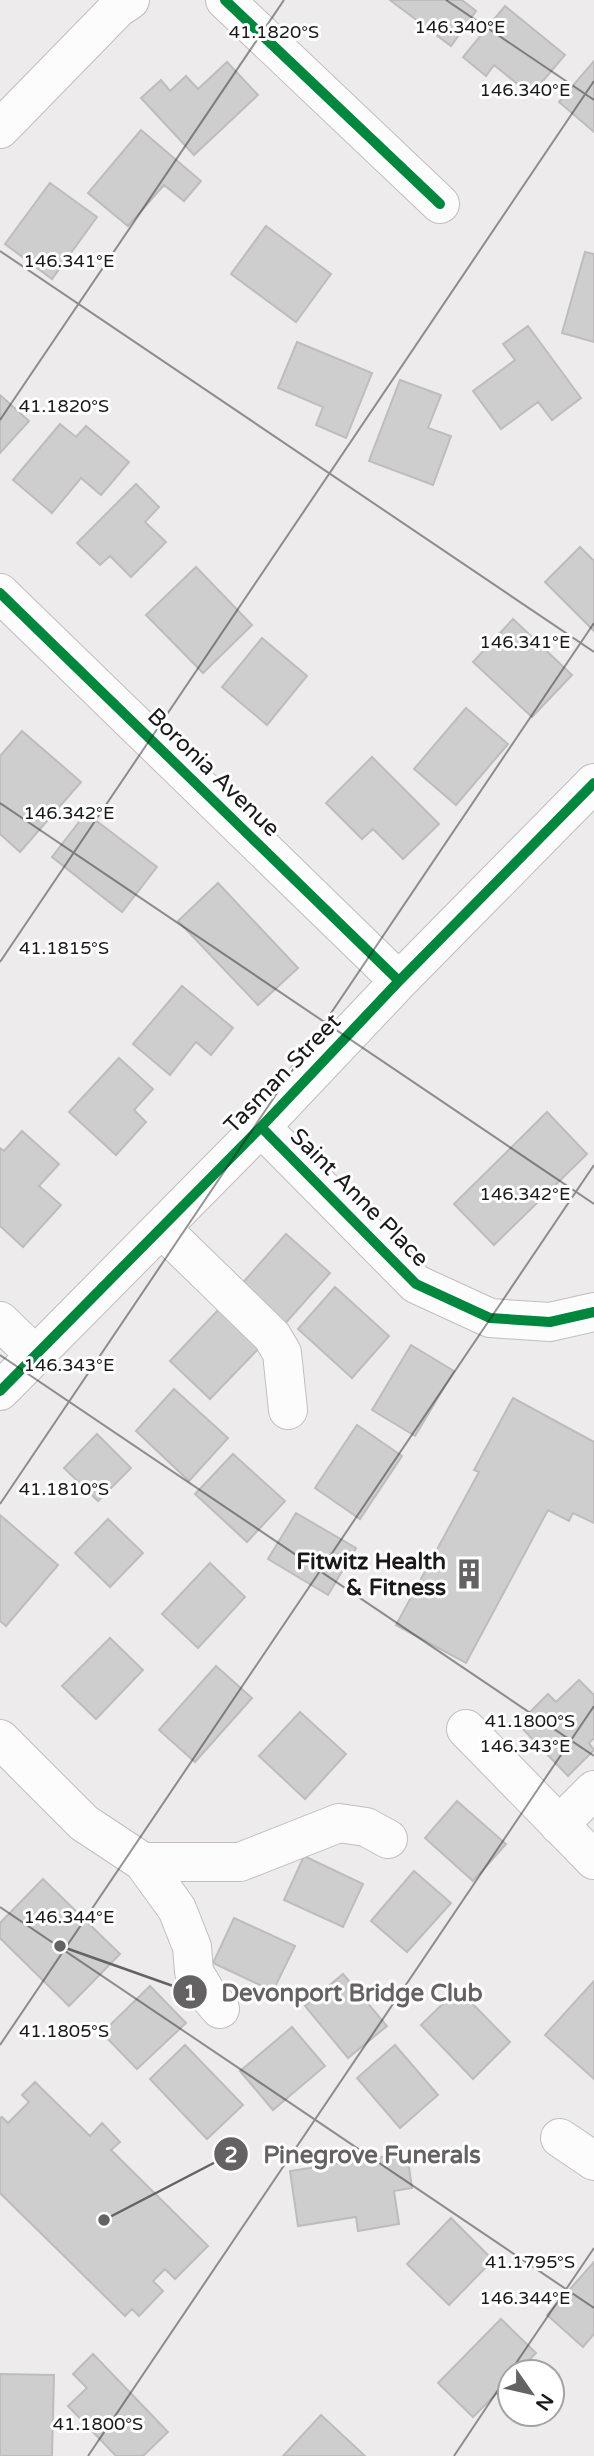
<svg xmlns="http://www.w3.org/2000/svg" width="594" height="2456" font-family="'Varela Round',sans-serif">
	<rect width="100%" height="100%" fill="#edebec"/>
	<path fill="#cfcece" stroke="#bebcbd" stroke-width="2" d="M390 0H462L476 11 451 46Z
		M505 6 565 55 531 95 494 65 486 76 463 57Z
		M594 61V132L559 102Z
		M227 62 258 95 194 155 141 98 161 80 170 91 186 76 198 89Z
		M141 130 201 181 184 201 164 185 128 226 88 193Z
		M50 183 97 217 52 279 5 244Z
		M266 226 331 274 296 322 231 274Z
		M585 252 594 254V342L562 333Z
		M528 326 581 398 552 420 538 402 501 429 473 391 515 360 503 344Z
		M297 342 372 373 346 438 316 425 323 407 278 388Z
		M400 380 441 395 428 428 451 436 433 485 369 461Z
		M0 395 29 421 0 453Z
		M60 424 76 437 86 426 129 462 101 495 81 478 52 513 13 480Z
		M136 484 159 507 145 522 166 542 131 577 110 556 100 565 77 543Z
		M580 547 594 561V631L545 582Z
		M196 567 252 625 203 673 146 615Z
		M513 619 572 675 532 717 473 662Z
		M262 638 307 676 267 725 222 687Z
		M466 708 508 744 456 805 414 769Z
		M22 731 81 782 20 852 0 834V756Z
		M372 757 439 824 403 859 373 829 362 839 326 803Z
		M86 813 157 867 122 912 52 857Z
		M218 883 298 968 258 1005 178 921Z
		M182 986 233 1028 211 1055 196 1042 170 1075 133 1044Z
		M119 1058 153 1089 134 1110 146 1122 116 1155 69 1112Z
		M547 1112 587 1154 494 1245 454 1204Z
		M22 1131 59 1164 39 1186 61 1205 23 1247 0 1226V1148L4 1151Z
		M286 1234 330 1273 283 1326 239 1287Z
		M335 1287 389 1336 352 1378 298 1329Z
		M221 1307 262 1345 210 1399 170 1361Z
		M411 1345 454 1371 415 1436 372 1410Z
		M174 1389 228 1438 189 1481 136 1431Z
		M513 1398 594 1442V1523L573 1513 569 1521 548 1510 466 1663 396 1625 479 1472 474 1470Z
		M357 1425 402 1456 360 1519 315 1488Z
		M97 1434 131 1468 98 1501 64 1468Z
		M233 1454 285 1501 247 1542 195 1494Z
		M296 1513 356 1548 328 1595 268 1559Z
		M0 1515 58 1565 6 1626 0 1621Z
		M108 1519 143 1553 110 1587 75 1553Z
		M210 1563 245 1597 198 1648 162 1614Z
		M110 1638 143 1670 96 1719 62 1686Z
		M216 1666 252 1698 195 1762 159 1730Z
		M579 1680 594 1695V1738L589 1743 594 1750 568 1776 518 1724 548 1694 556 1702Z
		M300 1712 346 1754 305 1799 259 1756Z
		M457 1801 506 1844 473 1881 425 1838Z
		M304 1856 363 1884 343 1927 284 1900Z
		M414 1871 451 1903 407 1952 371 1921Z
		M43 1879 120 1954 69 2006 0 1938V1923Z
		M234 1918 295 1946 273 1991 213 1963Z
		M343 1974 387 2026 348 2058 305 2006Z
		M594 1981V2079L545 2035Z
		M150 1986 186 2023 137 2069 102 2033Z
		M458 1989 510 2042 473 2079 421 2025Z
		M292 2027 325 2066 273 2110 240 2071Z
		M185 2045 243 2105 207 2139 150 2079Z
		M395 2045 438 2095 400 2128 357 2078Z
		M35 2082 90 2136 102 2123 120 2142 111 2150 208 2246 175 2279 165 2269 153 2281 163 2291 139 2316 132 2309 125 2316 0 2193V2118L2 2117 8 2123 29 2102 22 2095Z
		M407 2153 412 2188 394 2191 399 2224 358 2231 356 2217 298 2226 290 2171Z
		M451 2218 493 2260 449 2305 407 2264Z
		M594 2262V2334L583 2347 547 2315Z
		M501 2319 536 2353 518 2372H510V2380L473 2417 438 2383Z
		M93 2354 168 2432 143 2456H116L68 2406 87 2388 73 2374Z
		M0 2374 54 2375 52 2456H0Z
		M321 2415 365 2456H283Z"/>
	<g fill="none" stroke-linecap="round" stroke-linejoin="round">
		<g stroke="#c0bebf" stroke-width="40">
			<path id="minor" d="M225 0 440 204
				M0 129 118 8 130 0
				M0 593 399 981
				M261 1127 416 1284 490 1318 550 1322 594 1312
				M161 1228 272 1336 282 1353 288 1410
				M0 1321 35 1355
				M0 1391 261 1127 399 981 594 783
				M466 1729 594 1860
				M0 1739 84 1823 143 1862 177 1909 192 1947 194 1972 207 1994 220 2009
				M559 1825 594 1790
				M143 1862H240L339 1823 366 1827 388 1839
				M560 2138 594 2161"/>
		</g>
		<use href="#minor" stroke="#fcfcfc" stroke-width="38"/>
		<g stroke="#fff" stroke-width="15">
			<path id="cycleway" d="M225 0 440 204
				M0 593 399 981
				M261 1127 416 1284 490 1318 550 1322 594 1312
				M0 1391 261 1127 399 981 594 783"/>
		</g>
		<use href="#cycleway" stroke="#00873e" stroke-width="10"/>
	</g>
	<path fill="none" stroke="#1a1819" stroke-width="2" stroke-opacity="0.45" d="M446 0 594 100M0 251 594 652M0 420 284 0M0 803 594 1204M0 962 594 81M0 1355 594 1756M0 1504 594 623M0 1907 594 2308M0 2045 594 1165M510 2372 594 2248M88 2456 594 1706M454 2456 510 2372"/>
	<defs>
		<g id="building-bare" transform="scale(2.415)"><path d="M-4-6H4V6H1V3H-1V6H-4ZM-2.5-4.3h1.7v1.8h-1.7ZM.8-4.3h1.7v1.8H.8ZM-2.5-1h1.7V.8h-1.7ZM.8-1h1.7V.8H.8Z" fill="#646263" stroke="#fff" stroke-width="2.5" paint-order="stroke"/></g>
	</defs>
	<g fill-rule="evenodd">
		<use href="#building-bare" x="469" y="1574"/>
	</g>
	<g text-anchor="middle" stroke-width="6" stroke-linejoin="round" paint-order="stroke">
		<g font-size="23" fill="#1a1819" stroke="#fff">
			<text transform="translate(214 772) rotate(44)" y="8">Boronia Avenue</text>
			<text transform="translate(282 1073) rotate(-46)" y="8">Tasman Street</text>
			<text transform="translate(360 1197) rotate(45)" y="8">Saint Anne Place</text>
		</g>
		<g font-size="23" font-weight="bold" fill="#1a1819" stroke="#fff" text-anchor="end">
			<text x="446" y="1569">Fitwitz Health<tspan x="446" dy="26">&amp; Fitness</tspan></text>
		</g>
	</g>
	<g font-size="18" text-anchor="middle" fill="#1a1819" stroke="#fff" stroke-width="6" stroke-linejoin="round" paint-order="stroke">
		<text x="460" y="33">146.340°E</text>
		<text x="274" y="38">41.1820°S</text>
		<text x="525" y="96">146.340°E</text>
		<text x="69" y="267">146.341°E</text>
		<text x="64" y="412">41.1820°S</text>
		<text x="525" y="648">146.341°E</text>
		<text x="69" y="819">146.342°E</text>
		<text x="64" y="954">41.1815°S</text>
		<text x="525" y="1200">146.342°E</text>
		<text x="69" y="1371">146.343°E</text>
		<text x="64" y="1495">41.1810°S</text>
		<text x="530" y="1727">41.1800°S</text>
		<text x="525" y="1752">146.343°E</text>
		<text x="69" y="1923">146.344°E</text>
		<text x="64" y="2037">41.1805°S</text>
		<text x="530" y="2268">41.1795°S</text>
		<text x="525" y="2304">146.344°E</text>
		<text x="98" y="2430">41.1800°S</text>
	</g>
	<path fill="none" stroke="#646263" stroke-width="2.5" d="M60 1946L190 1992M104 2220L231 2154"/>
	<g fill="#646263" stroke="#fff" stroke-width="2.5">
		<circle cx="60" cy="1946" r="7"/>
		<circle cx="104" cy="2220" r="7"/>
		<circle cx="190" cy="1992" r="18"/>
		<circle cx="231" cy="2154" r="18"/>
	</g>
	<g font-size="21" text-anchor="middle" font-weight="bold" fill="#fff">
		<text x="190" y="2000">1</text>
		<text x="231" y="2162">2</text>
	</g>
	<g font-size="24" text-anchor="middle" font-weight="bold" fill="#646263" stroke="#fff" stroke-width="6" stroke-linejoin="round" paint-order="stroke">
		<text x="352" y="2001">Devonport Bridge Club</text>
		<text x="372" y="2163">Pinegrove Funerals</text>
	</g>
	<g transform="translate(531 2393) rotate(124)"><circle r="33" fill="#ffffff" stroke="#a3a3a3" stroke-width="2"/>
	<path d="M0-5L12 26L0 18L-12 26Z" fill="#646263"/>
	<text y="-10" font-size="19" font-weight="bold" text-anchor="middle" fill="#1a1819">N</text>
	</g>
</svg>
